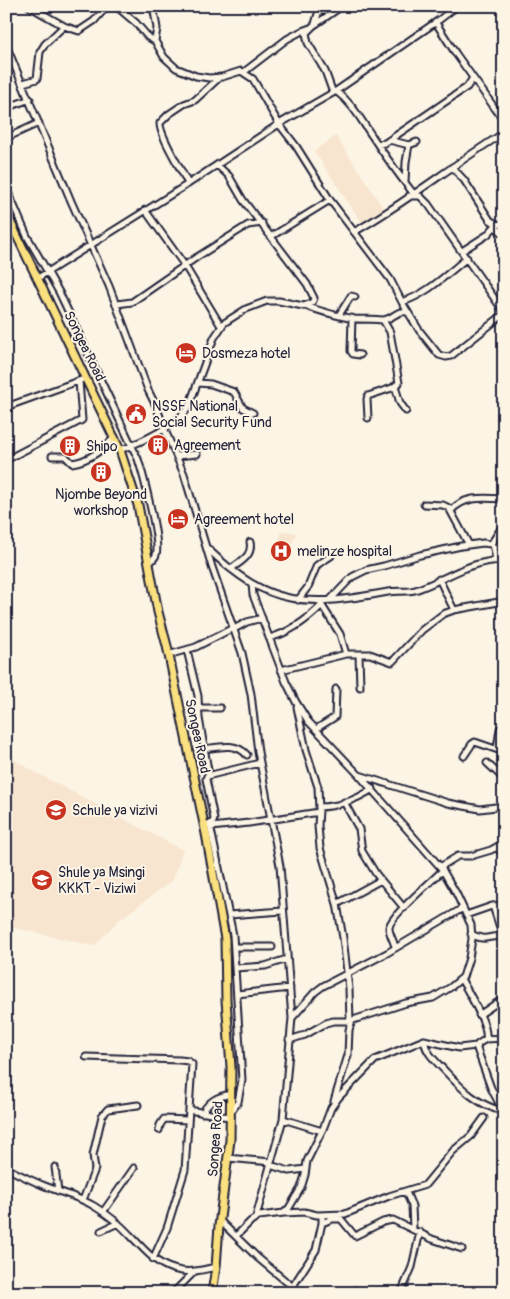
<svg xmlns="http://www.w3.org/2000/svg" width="510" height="1299" font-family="Pangolin,sans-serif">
	<rect width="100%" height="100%" fill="#fcf5e5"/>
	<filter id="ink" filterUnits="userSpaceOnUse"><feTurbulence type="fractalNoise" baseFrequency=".02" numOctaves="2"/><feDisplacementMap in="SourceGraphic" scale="10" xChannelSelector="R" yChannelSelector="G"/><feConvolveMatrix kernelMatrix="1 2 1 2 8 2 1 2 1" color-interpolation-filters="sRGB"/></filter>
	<g filter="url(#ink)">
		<path fill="#f8e5d0" d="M336 136 384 209 362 223 314 151Z
			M282 531 297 533 284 560H271Z
			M6 754 31 770 183 850 173 880 118 921 94 946 6 926Z"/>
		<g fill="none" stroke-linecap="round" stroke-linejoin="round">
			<g stroke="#22223b" stroke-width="9">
				<path id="minor" d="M29 6 64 26 79 31 94 21 107 6
					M116 6 136 23 148 37 155 41 164 57 176 68 196 76 209 78 222 77 241 71 253 79 279 124 296 146 330 200 390 279 403 304 419 330 439 355 446 357 451 356 504 314
					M153 6 157 28 155 41
					M436 23 456 54 504 121
					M315 24 320 7
					M6 45 71 201 109 286 148 390 157 408 164 428 184 474 212 567 242 653 251 694 258 752 280 866 292 1018 283 1119 256 1217
					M244 72 287 39 302 31 310 28
					M23 83 37 79 40 52 45 44 64 26
					M336 91C353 104 361 120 372 136 385 156 399 175 413 193
					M333 93 325 71 308 43 306 33 313 26 342 6
					M6 108 30 99
					M6 138 39 123
					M389 140 409 145 417 142
					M378 144 385 143 467 87 473 78
					M452 167 464 180 490 220 498 225 504 223
					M405 182 406 162 409 145
					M188 184C182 170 159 135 160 123L169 114 184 104 195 100 220 77
					M6 187 27 236 59 292 138 459C143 474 161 543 156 555 155 558 151 561 149 564
					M409 196H420L428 204 504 312
					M145 210 185 266 221 326
					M495 227 504 234
					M354 232C406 203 453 164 504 133
					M272 236 330 200
					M462 251 487 235 497 224
					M38 278 188 184 279 124 336 91 439 20 457 6
					M402 302C426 295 447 274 467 258
					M117 304 132 302 197 257 248 225 262 223
					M305 306C321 311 338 317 355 319 363 319 373 319 382 320 393 320 395 310 407 312
					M339 315 351 296 355 297
					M352 318 351 351 353 354 360 355
					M198 383 211 384 234 392 243 408 253 413
					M395 386 400 403 406 411
					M6 407 81 380
					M368 418 367 399 368 396 392 388 399 383 390 332 383 320
					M120 450C141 442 179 425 189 406L214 338 224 323 246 309 267 301H279L303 306 312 303 314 298 307 284 243 200 229 176 217 165
					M52 456H65L72 463C89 461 103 449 115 437
					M177 456 197 454
					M6 460 82 420 79 381
					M504 469V471
					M424 504 443 505 449 508 469 545
					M451 511C464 495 485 498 504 499
					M491 544 504 524
					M207 548C269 608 307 607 388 592 398 590 409 593 418 589 449 578 468 561 504 560
					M231 569C241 561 253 556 250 542
					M439 579 454 610
					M252 584 253 595 286 682 296 702 308 721 359 775 448 803 480 809 504 806
					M298 600 308 587 317 565 331 556
					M330 600 352 577 366 570 384 566 420 555 461 546 483 543 491 544 494 548 496 561
					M234 629 247 622 262 618
					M269 638C289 633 307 620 322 605
					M187 650 198 696 199 718 209 776
					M346 654H370L392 662 422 630 443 614 454 610 504 601
					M359 654 360 687
					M168 655 196 647 233 628
					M281 670 346 654 340 634 319 601
					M297 707 306 750 318 787 319 810 318 826 320 848 337 904 343 938 349 989 350 1021
					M198 708H220
					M316 729 335 717 336 689
					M204 749C219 747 236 742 247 755
					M497 749 500 729
					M464 756 472 744 475 742 504 752
					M487 763 504 779
					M344 802 359 829 362 851 376 874 404 908
					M319 807C338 807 357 799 373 789
					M499 807 504 816
					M210 825 233 935 242 1080 238 1102 231 1112
					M207 826 213 822 214 819 206 779 207 776 260 763
					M211 827 249 823 319 812
					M496 848 504 853
					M440 867 458 856H471L491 850 504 843
					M337 904 381 880
					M493 906 503 937
					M229 915 283 911
					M466 915 492 906 504 905
					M471 934C488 944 493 932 504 938
					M234 947H272
					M395 947C394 941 389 934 389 928 389 917 433 880 443 870
					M235 968 265 966 287 959
					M461 979C468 992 489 1025 486 1039L478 1044 477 1049 491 1088 504 1113
					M237 994 290 988
					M479 1015 504 998
					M292 1018 315 992 323 986 387 953 463 908
					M498 1038 504 1046
					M486 1039 504 1038
					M289 1040 305 1035 326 1023 333 1021H350L406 1003 433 998 451 987 463 977 469 958 472 939 471 925 456 893 442 869 359 775
					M424 1040C426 1054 437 1062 446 1072 462 1089 478 1105 502 1111
					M86 1057 180 1060 188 1061 192 1064 185 1170 167 1228 153 1259
					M334 1101 348 1055 349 1030 352 1020
					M189 1110 222 1116 231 1117
					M202 1113C210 1100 217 1097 231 1094
					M283 1119 322 1131
					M159 1130 160 1125 164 1119 188 1120
					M228 1158 271 1162
					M270 1165 289 1171 306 1169
					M55 1167 58 1191
					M6 1168C19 1174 32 1181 45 1186 62 1193 79 1197 94 1206 107 1214 120 1224 130 1235 146 1251 158 1268 182 1271 194 1273 205 1269 216 1267
					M406 1192 412 1206 413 1229
					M83 1200 95 1169 93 1155 102 1116 108 1109 138 1105
					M103 1212 134 1168
					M284 1213 304 1212 317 1215 345 1214 389 1196 425 1185 453 1151 471 1136 484 1118
					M220 1221 258 1258 300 1293
					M322 1223 332 1219H341L355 1236 383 1222 393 1220 432 1239 462 1249
					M101 1231 118 1223
					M236 1236 251 1221 259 1216 284 1213 289 1208 301 1188 305 1175 307 1161 323 1129 331 1108 339 1097 375 1060 424 1040 459 1048 476 1046
					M293 1286 316 1250 322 1223V1215
					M173 1293 195 1271
					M287 1293 292 1286
					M353 1293 355 1290 364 1293
					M401 1293 412 1267 420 1232"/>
			</g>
			<g stroke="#22223b" stroke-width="11">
				<path id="highway" d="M6 213 120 450 138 505 158 612 167 646 206 834 225 939 226 1000 231 1067 230 1140 219 1226 216 1267 212 1293"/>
			</g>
			<use href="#minor" stroke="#fcf5e5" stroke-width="5"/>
			<use href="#highway" stroke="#fbe080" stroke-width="7"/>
		</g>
	</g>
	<defs>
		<g id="hotel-disc" transform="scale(1.125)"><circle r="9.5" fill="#c8321e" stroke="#fcf5e5"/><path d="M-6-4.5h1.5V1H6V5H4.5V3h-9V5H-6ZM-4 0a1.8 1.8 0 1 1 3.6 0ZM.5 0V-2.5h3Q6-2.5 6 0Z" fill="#fff"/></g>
		<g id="civic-disc" transform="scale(1.125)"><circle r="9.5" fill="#c8321e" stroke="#fcf5e5"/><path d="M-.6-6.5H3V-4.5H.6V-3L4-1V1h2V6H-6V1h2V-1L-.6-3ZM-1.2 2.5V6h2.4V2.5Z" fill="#fff"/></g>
		<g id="building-disc" transform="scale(1.125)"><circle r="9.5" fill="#c8321e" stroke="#fcf5e5"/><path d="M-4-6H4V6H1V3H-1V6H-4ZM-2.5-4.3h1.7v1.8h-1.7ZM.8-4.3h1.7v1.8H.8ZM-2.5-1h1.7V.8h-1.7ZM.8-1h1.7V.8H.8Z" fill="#fff"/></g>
		<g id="hospital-disc" transform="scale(1.125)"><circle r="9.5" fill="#c8321e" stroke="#fcf5e5"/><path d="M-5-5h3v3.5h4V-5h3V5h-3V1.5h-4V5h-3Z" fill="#fff"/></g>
		<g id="school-disc" transform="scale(1.125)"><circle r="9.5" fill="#c8321e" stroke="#fcf5e5"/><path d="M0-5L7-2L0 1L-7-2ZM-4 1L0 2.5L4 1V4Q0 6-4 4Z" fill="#fff"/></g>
	</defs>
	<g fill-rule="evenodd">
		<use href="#hotel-disc" x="186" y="353"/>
		<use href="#civic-disc" x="136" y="414"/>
		<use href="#building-disc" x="158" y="445"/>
		<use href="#building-disc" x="70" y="446"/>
		<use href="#building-disc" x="101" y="472"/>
		<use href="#hotel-disc" x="178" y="519"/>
		<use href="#hospital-disc" x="281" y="551"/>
		<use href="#school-disc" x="56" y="810"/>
		<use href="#school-disc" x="42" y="880"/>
	</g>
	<g text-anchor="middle" stroke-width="4" stroke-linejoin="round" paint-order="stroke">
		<g font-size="14" fill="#22223b" stroke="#fcf5e5">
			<text transform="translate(85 346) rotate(64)" y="5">Songea Road</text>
			<text transform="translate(198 736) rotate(78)" y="5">Songea Road</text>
			<text transform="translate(215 1139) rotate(-86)" y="5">Songea Road</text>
		</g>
		<g font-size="14" fill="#22223b" stroke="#fcf5e5" text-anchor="start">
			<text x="202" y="358">Dosmeza hotel</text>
			<text x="152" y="411">NSSF National<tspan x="152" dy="16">Social Security Fund</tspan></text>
			<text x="174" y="450">Agreement</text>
			<text x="86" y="451">Shipo</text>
			<text x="101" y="499" text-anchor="middle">Njombe Beyond<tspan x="101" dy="16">workshop</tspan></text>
			<text x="194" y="524">Agreement hotel</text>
			<text x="297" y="556">melinze hospital</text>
			<text x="72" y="815">Schule ya vizivi</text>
			<text x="58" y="877">Shule ya Msingi<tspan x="58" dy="16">KKKT - Viziwi</tspan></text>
		</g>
	</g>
	<rect width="510" height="1299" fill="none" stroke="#fcf5e5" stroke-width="25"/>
	<rect x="12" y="12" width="485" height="1274" fill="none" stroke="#22223b" stroke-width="2" filter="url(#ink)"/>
</svg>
